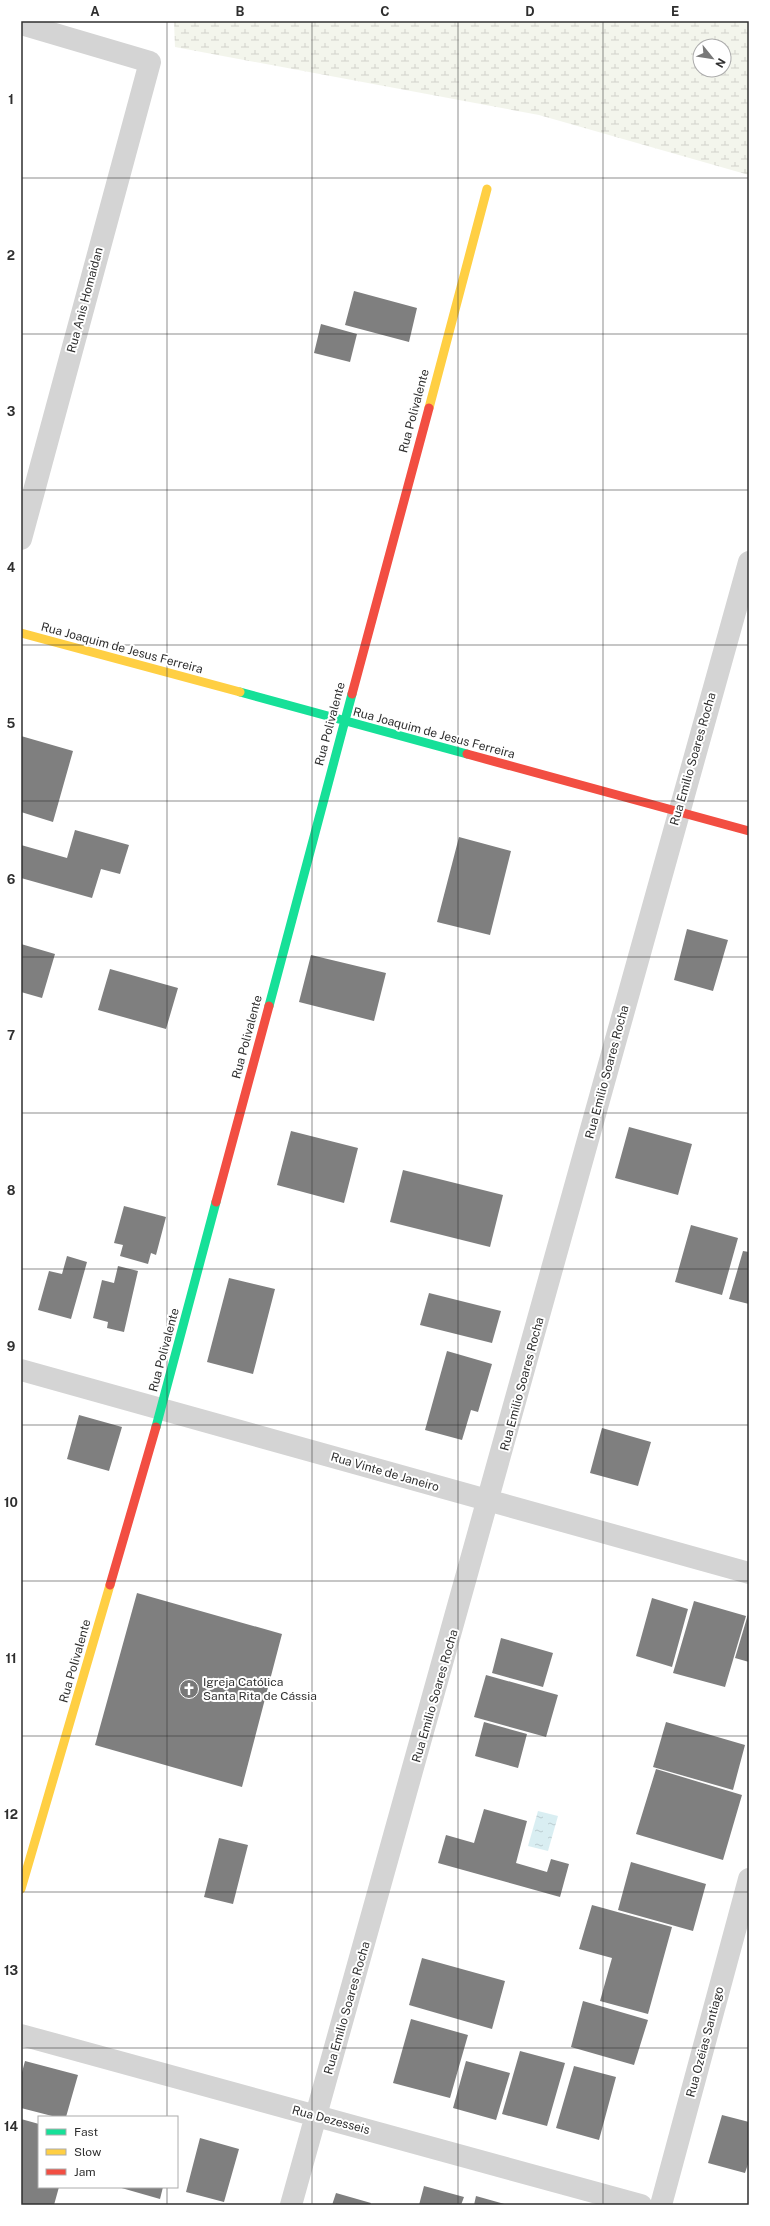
<svg xmlns="http://www.w3.org/2000/svg" width="770" height="2226" font-family="'Public Sans',sans-serif">
	<defs>
		<pattern id="wetland-marsh" width="20" height="14" patternUnits="userSpaceOnUse"><rect width="20" height="14" fill="#f3f5ec"/><path d="M1 5h8M5 5V1M11 12h8M15 12V8" fill="none" stroke="#d1d2cb"/></pattern>
		<pattern id="water-ripples" width="26" height="14" patternUnits="userSpaceOnUse"><rect width="26" height="14" fill="#d9eef2"/><path d="M2 4q2-2 4 0t4 0M15 11q2-2 4 0t4 0" fill="none" stroke="#bbccd0"/></pattern>
	</defs>
	<rect width="100%" height="100%" fill="#fff"/>
	<path fill="url(#wetland-marsh)" fill-rule="evenodd" d="M174 21H749V175L539 115 175 47ZM700 46H724V70H700Z"/>
	<path fill="url(#water-ripples)" d="M538 1811 558 1816 548 1851 528 1846Z"/>
	<path fill="#7f7f7f" d="M354 291 417 308 409 342 345 325Z
		M321 324 357 334 350 362 314 353Z
		M21 736 73 751 53 822 21 812Z
		M75 830 129 845 120 874 101 869 92 898 21 878V845L67 858Z
		M459 837 511 851 490 935 437 922Z
		M687 929 728 940 713 991 674 980Z
		M21 944 55 954 42 998 21 992Z
		M311 955 386 973 374 1021 299 1002Z
		M110 969 178 988 166 1029 98 1010Z
		M629 1127 692 1144 678 1195 615 1178Z
		M291 1131 358 1148 344 1203 277 1185Z
		M403 1170 503 1195 490 1247 390 1222Z
		M124 1206 166 1217 156 1255 151 1253 148 1264 120 1256 123 1245 114 1243Z
		M691 1225 738 1238 722 1295 675 1282Z
		M743 1251 749 1252V1304L729 1299Z
		M67 1256 87 1262 71 1319 38 1310 49 1271 62 1274Z
		M118 1266 138 1271 124 1332 107 1328 108 1322 93 1318 102 1280 114 1283Z
		M229 1278 275 1289 253 1374 207 1362Z
		M429 1293 501 1311 492 1343 420 1325Z
		M447 1351 492 1364 478 1412 471 1410 462 1440 425 1430Z
		M79 1415 122 1427 109 1471 67 1459Z
		M602 1428 651 1442 638 1486 590 1473Z
		M137 1593 282 1634 242 1787 95 1745Z
		M652 1598 688 1609 672 1667 636 1656Z
		M694 1601 746 1616 725 1687 673 1673Z
		M749 1611V1662L735 1658Z
		M501 1638 553 1653 543 1687 492 1673Z
		M486 1675 558 1695 546 1737 474 1717Z
		M484 1722 527 1734 518 1768 475 1756Z
		M666 1722 745 1745 733 1790 653 1767Z
		M656 1769 742 1795 723 1860 636 1834Z
		M484 1809 527 1821 516 1863 547 1872 551 1859 569 1864 560 1897 438 1863 446 1835 474 1843Z
		M219 1838 248 1845 233 1904 204 1897Z
		M631 1862 706 1884 693 1931 618 1910Z
		M592 1905 672 1927 648 2014 600 2001 612 1958 579 1949Z
		M422 1958 505 1981 492 2029 409 2005Z
		M583 2001 648 2020 634 2065 571 2047Z
		M411 2019 468 2035 450 2098 393 2083Z
		M520 2051 565 2063 547 2126 502 2114Z
		M25 2061 78 2075 66 2117H56L21 2108V2076Z
		M466 2061 510 2073 496 2120 453 2108Z
		M574 2066 616 2077 599 2140 556 2128Z
		M722 2115 749 2122V2161L745 2173 708 2163Z
		M21 2119 39 2124V2187H59L54 2205H21Z
		M200 2138 239 2149 224 2202 186 2192Z
		M424 2186 464 2197 461 2205H419Z
		M118 2187H163L160 2199Z
		M336 2193 371 2203 370 2205H332Z
		M476 2196 508 2205H474Z"/>
	<g fill="none" stroke-linecap="round" stroke-linejoin="round">
		<path stroke="#d4d4d4" stroke-width="22" d="M21 24 150 62 21 539
			M21 1370 749 1573
			M21 2035 641 2205
			M291 2205C448 1659 594 1109 749 562
			M661 2205 749 1879"/>
		<path stroke="#16e098" stroke-width="9" d="M240 692 467 754
			M269 1006 352 694
			M156 1427 216 1202"/>
		<path stroke="#ffcf43" stroke-width="9" d="M429 408 487 189
			M21 633 240 692
			M21 1889 110 1585"/>
		<path stroke="#f24e42" stroke-width="9" d="M352 694 429 408
			M467 754 749 831
			M216 1202 269 1006
			M110 1585 156 1427"/>
	</g>
	<path fill="none" stroke="#2f2f2f" stroke-width="1" stroke-opacity="0.55" d="M167 21V2117M312 21V2205M458 21V2205M603 21V2205M21 178H749M21 334H749M21 490H749M21 645H749M21 801H749M21 957H749M21 1113H749M21 1269H749M21 1425H749M21 1581H749M21 1736H749M21 1892H749M21 2048H749M167 2187V2205"/>
	<defs>
		<g id="church-disc" transform="scale(1)"><circle r="9.5" fill="#787878" stroke="#fff"/><path d="M-1.2-6h2.4v3.5h3.3v2.4h-3.3V6h-2.4V-.1h-3.3v-2.4h3.3Z" fill="#fff"/></g>
	</defs>
	<g fill-rule="evenodd">
		<use href="#church-disc" x="189" y="1689"/>
	</g>
	<g text-anchor="middle" stroke-width="4" stroke-linejoin="round" paint-order="stroke">
		<g font-size="12" fill="#2f2f2f" stroke="#fff">
			<text transform="translate(85 300) rotate(-75)" y="4">Rua Anis Homaidan</text>
			<text transform="translate(414 411) rotate(-75)" y="4">Rua Polivalente</text>
			<text transform="translate(122 648) rotate(15)" y="4">Rua Joaquim de Jesus Ferreira</text>
			<text transform="translate(330 724) rotate(-75)" y="4">Rua Polivalente</text>
			<text transform="translate(434 733) rotate(15)" y="4">Rua Joaquim de Jesus Ferreira</text>
			<text transform="translate(693 759) rotate(-74)" y="4">Rua Emilio Soares Rocha</text>
			<text transform="translate(247 1037) rotate(-75)" y="4">Rua Polivalente</text>
			<text transform="translate(607 1072) rotate(-75)" y="4">Rua Emilio Soares Rocha</text>
			<text transform="translate(164 1350) rotate(-75)" y="4">Rua Polivalente</text>
			<text transform="translate(522 1384) rotate(-75)" y="4">Rua Emilio Soares Rocha</text>
			<text transform="translate(385 1472) rotate(16)" y="4">Rua Vinte de Janeiro</text>
			<text transform="translate(75 1661) rotate(-74)" y="4">Rua Polivalente</text>
			<text transform="translate(435 1696) rotate(-74)" y="4">Rua Emilio Soares Rocha</text>
			<text transform="translate(347 2008) rotate(-74)" y="4">Rua Emilio Soares Rocha</text>
			<text transform="translate(705 2042) rotate(-75)" y="4">Rua Ozéias Santiago</text>
			<text transform="translate(331 2120) rotate(15)" y="4">Rua Dezesseis</text>
		</g>
		<g font-size="12" fill="#2f2f2f" stroke="#fff" text-anchor="start">
			<text x="203" y="1686">Igreja Católica<tspan x="203" dy="14">Santa Rita de Cássia</tspan></text>
		</g>
	</g>
	<rect width="770" height="2226" fill="none" stroke="#ffffff" stroke-width="44"/>
	<rect x="38" y="2116" width="140" height="72" fill="#ffffff" stroke="#acacac"/>
	<rect x="46" y="2129" width="20" height="6" fill="#16e098" stroke="#acacac"/>
	<text x="74" y="2136" font-size="12" fill="#2f2f2f">Fast</text>
	<rect x="46" y="2149" width="20" height="6" fill="#ffcf43" stroke="#acacac"/>
	<text x="74" y="2156" font-size="12" fill="#2f2f2f">Slow</text>
	<rect x="46" y="2169" width="20" height="6" fill="#f24e42" stroke="#acacac"/>
	<text x="74" y="2176" font-size="12" fill="#2f2f2f">Jam</text>
	<g transform="translate(712 58) rotate(120)"><circle r="19" fill="#ffffff" stroke="#acacac"/>
	<path d="M0-3L7 15L0 10L-7 15Z" fill="#787878"/>
	<text y="-6" font-size="11" font-weight="bold" text-anchor="middle" fill="#2f2f2f">N</text>
	</g>
	<rect x="22" y="22" width="726" height="2182" fill="none" stroke="#2f2f2f" stroke-width="1.5"/>
	<g font-size="13" text-anchor="middle" font-weight="bold" fill="#2f2f2f">
		<text x="95" y="16">A</text>
		<text x="240" y="16">B</text>
		<text x="385" y="16">C</text>
		<text x="530" y="16">D</text>
		<text x="675" y="16">E</text>
		<text x="11" y="104">1</text>
		<text x="11" y="260">2</text>
		<text x="11" y="416">3</text>
		<text x="11" y="572">4</text>
		<text x="11" y="728">5</text>
		<text x="11" y="884">6</text>
		<text x="11" y="1040">7</text>
		<text x="11" y="1195">8</text>
		<text x="11" y="1351">9</text>
		<text x="11" y="1507">10</text>
		<text x="11" y="1663">11</text>
		<text x="11" y="1819">12</text>
		<text x="11" y="1975">13</text>
		<text x="11" y="2131">14</text>
	</g>
</svg>
